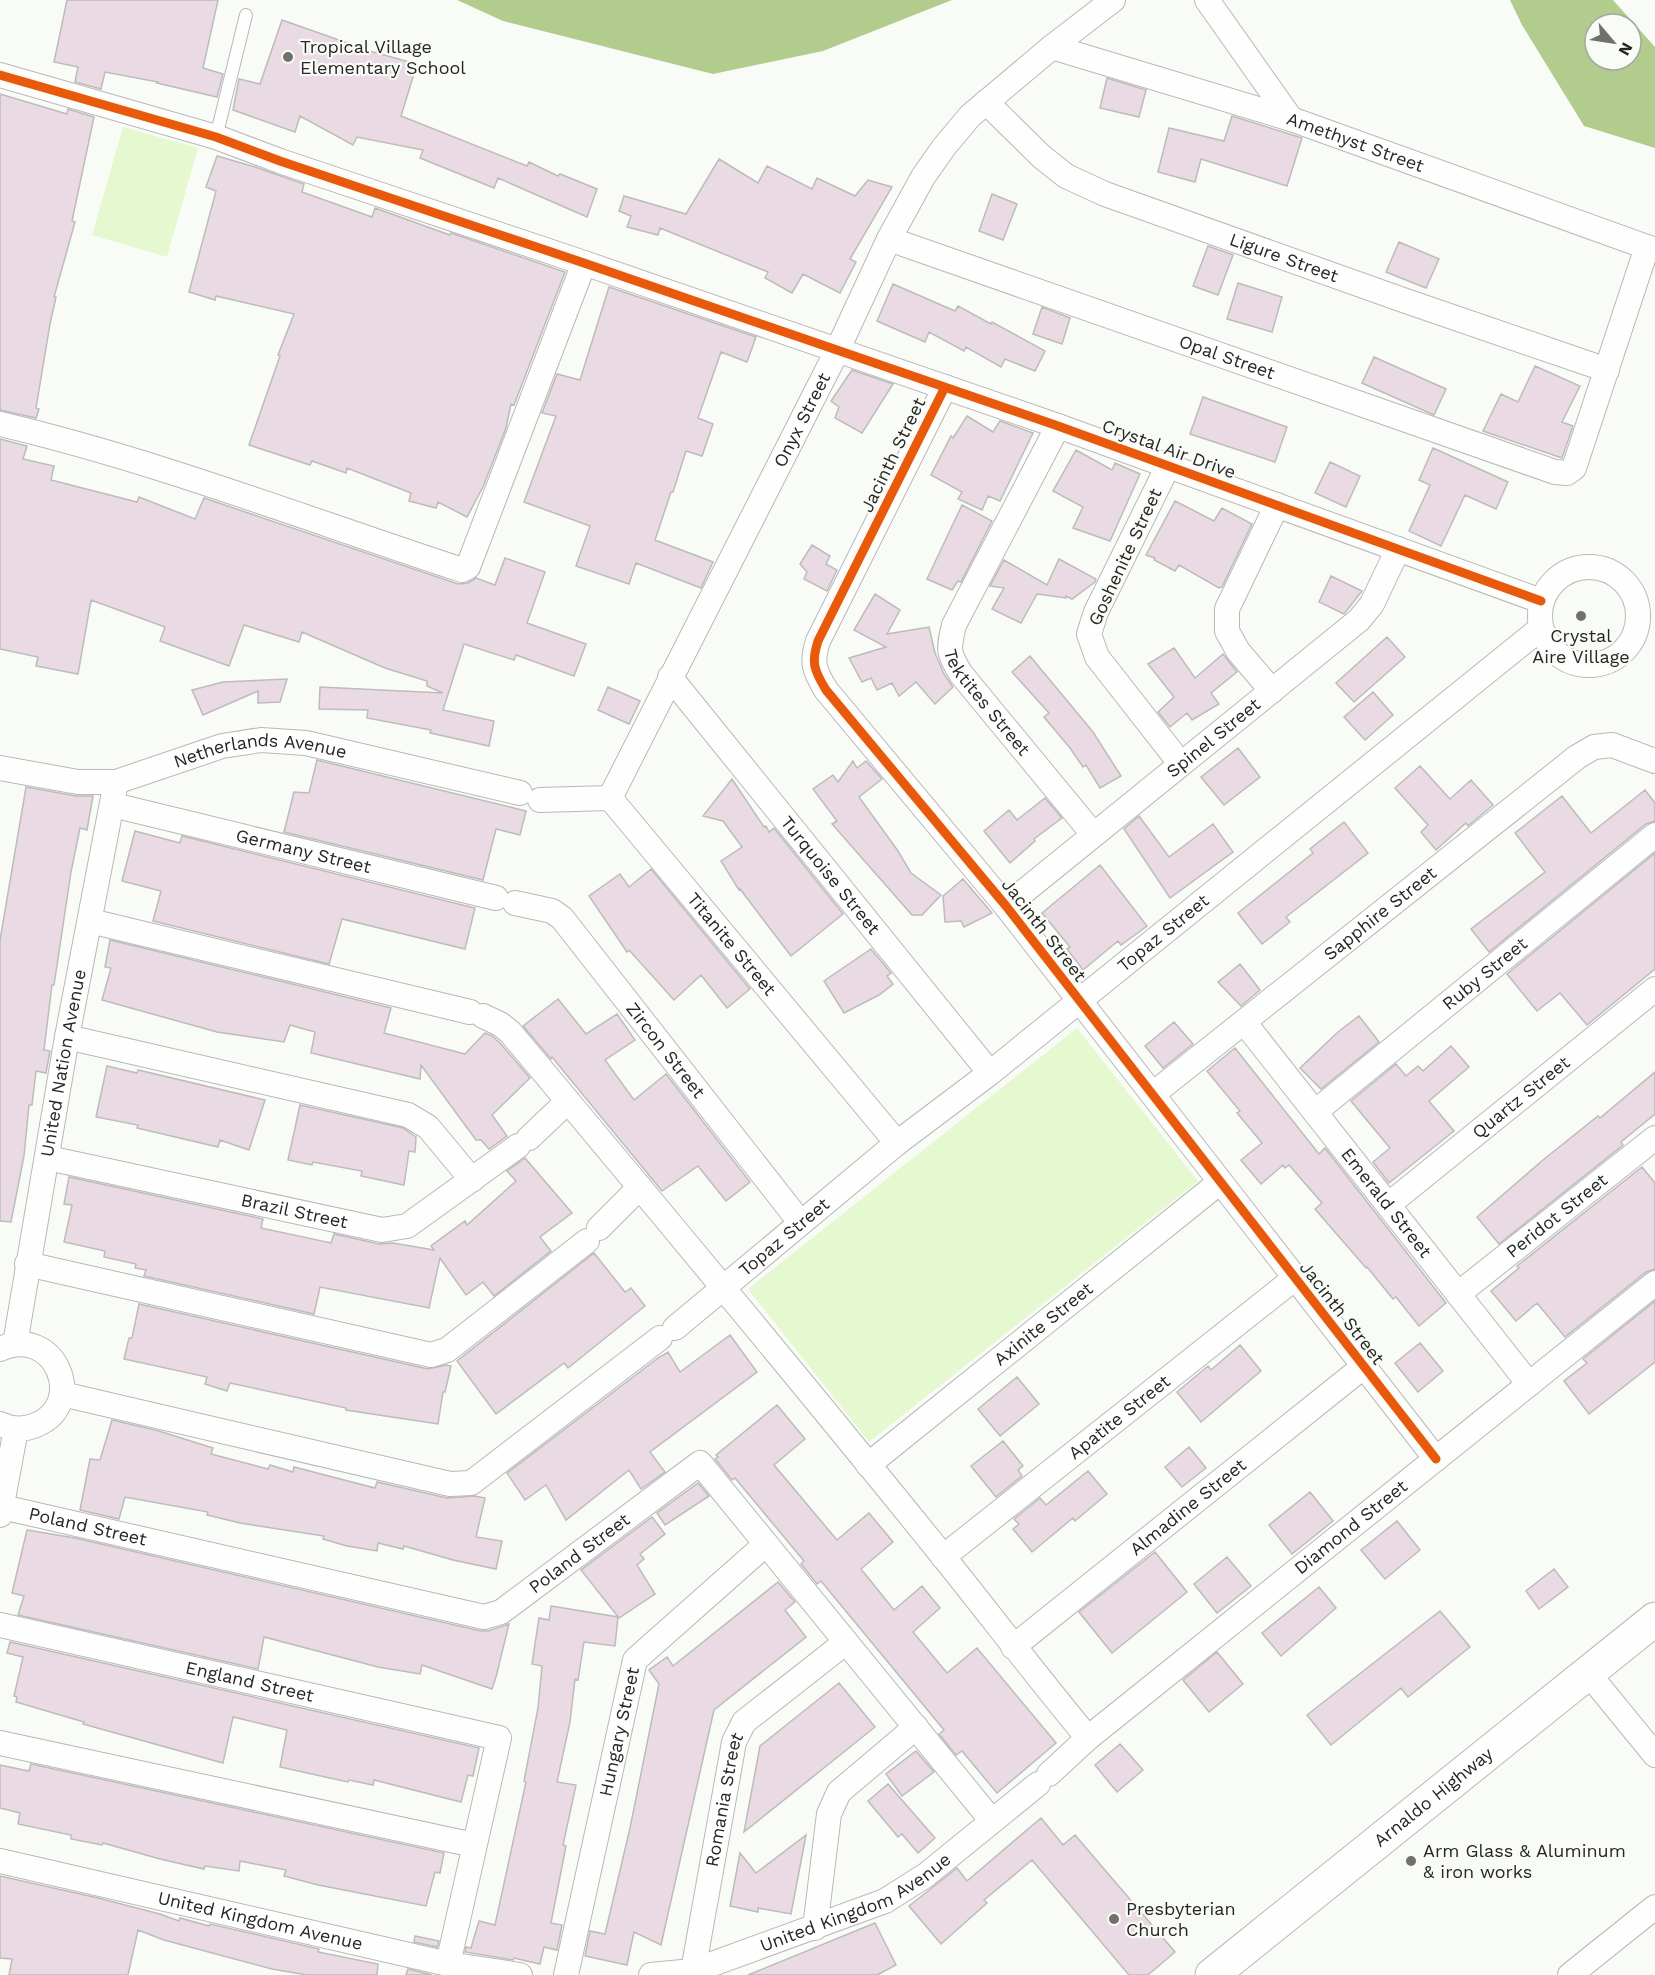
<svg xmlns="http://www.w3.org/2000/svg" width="1655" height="1975" font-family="'Work Sans',sans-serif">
	<rect width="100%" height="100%" fill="#f9fbf7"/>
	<path fill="#e6f8d0" d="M123 127 198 148 167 257 92 235Z
		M1077 1028 1198 1181 869 1442 748 1289Z"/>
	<path fill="#b2cc8d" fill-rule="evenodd" d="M457 0H952L823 51 713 74 503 21Z
		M1510 0H1613L1655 47V148L1584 126 1522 25ZM1595 24H1631V60H1595Z"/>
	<path fill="#eadae3" stroke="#bcbcba" stroke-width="1.5" d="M67 0H218L203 68 223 74 217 97 157 83 158 82 105 72 101 89 75 82 78 67 54 62Z
		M282 20 373 52 417 64 401 116 527 166 529 162 558 176 560 174 597 189 587 217 498 178 494 188 420 158 423 150 357 137 353 145 300 116 295 132 233 110 239 79 260 84Z
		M1107 78 1146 90 1139 117 1100 108Z
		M0 94 67 114 68 109 94 117 72 221 75 222 54 297H56L50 324 36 408 39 409 36 418 0 410Z
		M1232 116 1302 138 1287 186 1201 159 1195 182 1158 172 1169 128 1224 141Z
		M217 156 255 167 304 184 302 192 372 217 375 208 450 235 451 233 565 272 514 405 511 404 506 428 483 487 467 517 438 502 436 508 409 501 411 493 347 468 346 473 312 461 310 465 249 445 280 356 278 355 294 314 216 296 215 300 189 292 216 191 206 187Z
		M719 159 758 183 767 166 812 189 817 178 855 196 868 180 892 187 850 259 856 262 840 293 803 274 792 293 765 278 768 272 660 228 658 235 627 227 631 216 619 211 624 196 686 214Z
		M992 194 1017 204 1003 240 979 231Z
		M1399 242 1439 259 1426 288 1386 272Z
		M1208 246 1233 255 1218 295 1193 286Z
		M1238 283 1282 297 1272 332 1227 319Z
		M893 284 955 311 958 306 991 324 992 322 1045 351 1035 371 1005 359 1001 367 966 347 964 351 929 332 925 342 877 321Z
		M609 287 756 337 747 362 721 352 698 418 713 424 702 456 686 451 673 492H671L655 540 713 562 701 588 636 563 629 584 576 566 590 526 524 502 556 416 542 413 557 374 580 380Z
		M1042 307 1070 318 1062 344 1033 334Z
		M1374 357 1446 389 1434 415 1362 383Z
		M1535 366 1580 386 1562 422 1573 426 1562 458 1483 431 1501 394 1518 402Z
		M852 370 893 384 862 433 835 418 839 407 831 401Z
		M1203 397 1287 427 1275 462 1190 434Z
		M967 416 993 432 1000 421 1033 433 1000 501 988 496 982 510 958 499 962 492 931 475 951 436 953 438Z
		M0 439 27 446 23 459 54 466 51 480 137 502 139 497 195 519 204 498 458 584 468 583 476 578 495 585 505 558 545 572 527 623 586 644 574 676 516 655 514 660 464 644 443 710 494 721 489 746 430 733 431 730 367 718 368 710 319 709 320 687 443 693 427 686V681L385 668 302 632 299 642 244 625 229 666 160 641 165 627 91 600 78 674 36 666 38 657 0 649Z
		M1433 448 1508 482 1496 509 1465 495 1441 546 1409 531 1430 485 1419 480Z
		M1076 450 1112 470 1115 463 1140 474 1110 541 1073 528 1083 507 1053 491Z
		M1330 462 1360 476 1346 507 1315 493Z
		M1175 501 1214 521 1222 508 1252 524 1222 587 1219 588 1179 565 1175 571 1154 560 1155 558 1146 555Z
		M962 505 992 521 961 582 958 581 952 590 927 579Z
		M812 545 830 556 826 564 837 570 827 591 804 579 807 572 800 564Z
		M1059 559 1096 579 1095 582 1072 599 1066 596V598L1037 594 1021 623 992 609 1004 588 990 586 1004 560 1047 585Z
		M1331 576 1362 591 1344 614 1319 602Z
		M875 594 900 610 887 634 929 627 935 653 944 674 953 687 935 704 916 682 899 696 892 683 877 690 871 678 862 682 849 658 886 647 854 630Z
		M1387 637 1405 657 1354 702 1336 683Z
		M1174 648 1195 678 1223 654 1237 672 1211 693 1219 704 1192 720 1187 713 1170 727 1158 712 1174 697 1148 664Z
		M1030 656 1093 732 1121 776 1100 788 1086 765 1083 767 1070 748 1044 717 1049 713 1012 672Z
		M287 679 280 702 258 703V691L203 715 192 690 223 682Z
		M608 687 640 701 629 724 598 710Z
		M1373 692 1393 715 1365 740 1344 717Z
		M1238 748 1260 777 1224 805 1201 777Z
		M317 760 526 811 520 835 496 829 483 880 284 832 294 792 309 793Z
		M853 761 857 768 866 761 882 779 859 797 898 851 911 873 941 895 922 915H912L832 824 837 821 813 789 833 775 838 782Z
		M1420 766 1450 799 1471 780 1493 805 1468 826 1466 823 1436 850 1421 832 1428 825 1395 788Z
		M732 779 764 827 766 826 769 832 774 828 843 914 791 956 740 889 739 890 721 861 742 847 723 821 703 816Z
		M26 787 76 796H93L87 830 80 828 71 872 54 985H52L44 1050 50 1051 46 1073 36 1071 32 1105H29L24 1156 11 1222 0 1221V940Z
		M1645 790 1655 803V821L1646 824 1489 952 1471 929 1545 872 1515 833 1562 796 1591 833Z
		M1045 798 1062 818 1034 839 1035 841 1010 863 984 831 1009 810 1017 820Z
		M1139 816 1169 857 1213 824 1233 852 1170 898 1124 829Z
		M1344 822 1368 853 1286 917 1290 922 1262 944 1238 913 1313 853 1310 849Z
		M135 831 180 843 182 836 475 908 465 949 342 919 329 964 153 921 161 891 122 881Z
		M1655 853V969L1587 1025 1560 993 1537 1011 1507 974Z
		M1100 865 1147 926 1121 945 1118 941 1083 970 1067 949 1070 947 1042 913Z
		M651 869 750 989 727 1008 701 975 674 1000 629 950 627 952 589 896 620 874 629 887Z
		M963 879 992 913 964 927 961 921 945 922 943 896Z
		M110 940 391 1008 384 1033 465 1054 485 1033 492 1036 501 1044 530 1078 492 1115 507 1136 489 1149 481 1140H476L421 1065 420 1079 311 1053 315 1032 290 1025 284 1042 217 1032 102 1000 111 968 105 967Z
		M871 949 891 973 887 976 893 984 879 995 844 1013 824 981Z
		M1240 964 1260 990 1241 1006 1218 982Z
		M558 999 586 1034 617 1014 635 1040 605 1060 634 1100 666 1074 750 1182 726 1201 698 1166 662 1191 552 1057 551 1059 523 1026Z
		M1359 1016 1379 1042 1321 1089 1300 1068 1338 1032Z
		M1174 1022 1193 1044 1163 1068 1145 1046Z
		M1451 1046 1469 1067 1429 1101 1454 1131 1389 1183 1373 1162 1390 1148 1351 1101 1396 1064 1406 1076 1418 1066 1423 1071Z
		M1235 1048 1319 1154 1325 1148 1446 1303 1419 1326 1396 1297 1393 1299 1367 1267 1366 1268 1315 1209 1322 1203 1289 1165 1285 1168 1283 1165 1261 1184 1241 1160 1262 1143 1237 1113 1240 1111 1207 1071Z
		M107 1066 137 1073 138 1070 265 1100 249 1150 220 1140 218 1147 137 1128 138 1125 96 1117Z
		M1655 1072V1114L1621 1142 1623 1145 1499 1244 1477 1217 1543 1160 1598 1116 1600 1118Z
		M300 1105 403 1128 416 1137 415 1152 409 1151 404 1185 361 1176 362 1171 313 1162 312 1165 288 1160Z
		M525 1158 572 1213 540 1237 551 1251 494 1296 483 1282 466 1295 440 1258 429 1308 320 1287 314 1314 144 1276 146 1270 135 1268 136 1264 104 1257 105 1251 64 1242 72 1205 64 1204 69 1177 263 1219 261 1228 331 1243 334 1234 379 1244 393 1243 434 1250 431 1246 465 1221 467 1225 516 1181 507 1171Z
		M1642 1167 1655 1183V1269L1646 1272 1565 1337 1537 1303 1516 1321 1491 1291 1519 1268 1517 1266Z
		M594 1253 625 1292 631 1288 645 1306 568 1368 564 1363 496 1414 457 1361Z
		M1655 1301V1362L1589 1414 1564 1381 1587 1363 1583 1359Z
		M139 1304 428 1369 446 1365 451 1366 445 1392H443L438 1424 346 1410V1408L230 1383 227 1391 205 1384 207 1377 124 1359 129 1338H132Z
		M730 1335 757 1372 650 1452 665 1472 641 1489 629 1470 566 1520 546 1485 525 1500 507 1473 658 1358 668 1352 680 1372Z
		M1420 1343 1443 1371 1418 1392 1395 1363Z
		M1240 1345 1261 1371 1201 1422 1177 1392 1208 1366 1211 1370Z
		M1017 1377 1039 1404 1000 1436 978 1409Z
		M777 1405 805 1439 774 1465 837 1540 869 1513 893 1542 861 1569 894 1610 922 1586 940 1608 913 1632 947 1673 977 1648 1056 1743 997 1793 962 1751 956 1755 939 1734 944 1730 821 1581 817 1584 801 1564 804 1561 735 1478 732 1480 715 1459 718 1457 716 1455Z
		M112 1420 159 1431 213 1448 211 1454 268 1469 270 1465 293 1472 294 1467 375 1488 377 1482 447 1498 475 1496 485 1498 476 1537 502 1541 496 1569 453 1560 404 1546 403 1549 378 1543 377 1551 347 1546 323 1539 324 1536 240 1523 207 1515 208 1512 125 1497 119 1519 80 1510 90 1459 100 1460Z
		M1003 1441 1023 1466 1018 1470 1022 1476 996 1497 971 1466Z
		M1189 1447 1206 1468 1182 1487 1165 1467Z
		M1088 1471 1107 1494 1075 1521 1073 1518 1032 1552 1013 1529 1019 1524 1014 1519 1040 1498 1046 1505Z
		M698 1483 709 1496 665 1525 657 1513Z
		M1310 1492 1333 1521 1292 1554 1269 1525Z
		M652 1517 665 1534 640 1554 644 1559 637 1565 655 1594 619 1618 581 1570Z
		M1397 1521 1420 1550 1385 1579 1361 1550Z
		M27 1530 75 1538 481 1631H488L509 1624 496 1677 492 1689 422 1665 420 1674 378 1667 264 1637 258 1669 18 1615 24 1596 12 1593Z
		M1155 1552 1187 1592 1112 1653 1079 1612Z
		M1227 1557 1251 1586 1217 1613 1194 1584Z
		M1554 1569 1568 1587 1539 1609 1526 1591Z
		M778 1582 795 1602 785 1610 806 1637 714 1710 661 1945 634 1932 627 1965 585 1956 590 1931 605 1934 630 1828 659 1684 649 1670 667 1657 673 1666Z
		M1319 1587 1336 1608 1281 1656 1262 1633Z
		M551 1606 618 1617 615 1646 584 1642 578 1680 575 1679 570 1722 557 1782 576 1785 563 1845 566 1846 551 1923 562 1925 557 1950 544 1947 540 1964 514 1958 513 1960 465 1952 466 1947 471 1948 479 1921 495 1925 526 1782 524 1781 538 1708 542 1666 532 1664 539 1618 549 1620Z
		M1440 1611 1470 1647 1408 1697 1401 1688 1331 1745 1307 1715Z
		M10 1642 479 1748 473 1776 468 1775 461 1802 374 1780 373 1785 349 1780 348 1782 280 1767 287 1730 233 1717 223 1763 83 1724 84 1722 16 1702 17 1697 14 1696 23 1657 7 1653Z
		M1217 1652 1243 1684 1209 1712 1183 1680Z
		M839 1683 875 1727 744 1832 760 1746Z
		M1120 1744 1143 1770 1117 1792 1095 1765Z
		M916 1751 934 1772 902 1796 886 1774Z
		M31 1764 444 1853 440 1873 435 1872 426 1906 318 1885 284 1876 286 1870 240 1861 239 1871 205 1866 204 1869 160 1859 103 1843 102 1845 71 1839V1835L18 1824 20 1813 0 1808V1765L29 1771Z
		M888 1784 935 1838 918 1853 902 1834 898 1837 868 1801Z
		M1041 1818 1063 1845 1075 1835 1175 1952 1148 1975H1129L1032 1860 984 1900 987 1903 941 1944 909 1906 957 1868 967 1881Z
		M806 1835 791 1914 758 1908V1912L730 1906 740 1853 756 1873Z
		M0 1876 98 1898 160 1914 179 1921 180 1918 209 1926 210 1924 319 1949 318 1952 378 1964 377 1975H307L272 1969 164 1940 138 1930 128 1975H9L12 1959 0 1958Z
		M875 1923 896 1965 877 1975H748Z
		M415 1936 439 1941 437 1947 414 1942Z
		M408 1969 432 1975H406Z"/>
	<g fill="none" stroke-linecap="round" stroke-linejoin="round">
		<g stroke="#b8b9b7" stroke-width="14">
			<path id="lane" d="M216 137 246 15"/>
		</g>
		<g stroke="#b8b9b7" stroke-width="26">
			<g id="street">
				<path d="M1207 0 1291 119"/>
				<path id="s1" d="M1052 47 1291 119 1655 250"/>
				<path d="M0 75 216 137 280 161 584 263 1058 426 1541 601"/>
				<path id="s2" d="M986 102 1042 157 1066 176 1105 194 1403 300 1607 370"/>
				<path id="s3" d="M889 239 1555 472 1567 473 1574 468 1647 247"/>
				<path d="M945 387 818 641C811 663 814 670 826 690L1006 906 1436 1459"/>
				<path d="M0 424C157 461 309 520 462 570L468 567 584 263"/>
				<path id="s4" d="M1058 426 954 625C948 650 948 653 961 674L1093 834"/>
				<path d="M1168 466 1096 612 1089 634 1097 657 1180 763"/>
				<circle cx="1589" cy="616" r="49"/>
				<path id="s5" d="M670 677 990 1073"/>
				<path d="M1272 691 1238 651 1227 631V609L1277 505"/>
				<path id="s6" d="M0 768 78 782H116L222 746 261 740 306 743 520 793"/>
				<path id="s7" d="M610 798 837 351 889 239 923 177 944 147 970 116 1052 47 1113 0"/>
				<path id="s8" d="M540 800 610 798 897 1143"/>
				<path id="s9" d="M113 805 496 898"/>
				<path id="s10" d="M515 903 552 911 562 918 800 1222"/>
				<path id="s11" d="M1006 906 1359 620 1372 604 1398 549"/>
				<path d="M90 921 470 1012"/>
				<path d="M483 1016 500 1024 510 1032C655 1205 800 1379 942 1555 991 1616 1038 1678 1088 1738"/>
				<path id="s12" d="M1244 1022 1529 1384"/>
				<path d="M67 1037 408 1115 428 1127 472 1180"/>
				<path id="s13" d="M1153 1094 1577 757 1594 747 1612 745 1655 761"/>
				<path id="s14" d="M1315 1112 1655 835"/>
				<path d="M529 1138 568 1101"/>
				<path id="s15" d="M48 1158 382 1230 407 1226 518 1146"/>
				<path id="s16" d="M1388 1205 1655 989"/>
				<path d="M599 1228 640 1187"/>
				<path d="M27 1264 431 1355 447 1350 587 1241"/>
				<path id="s17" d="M1458 1294 1655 1138"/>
				<path id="s18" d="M675 1328 897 1143 990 1073 1541 628"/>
				<path id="s19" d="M15 1344 67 1037 116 782"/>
				<path d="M0 1349C55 1324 88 1404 36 1425 24 1430 12 1430 0 1424"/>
				<path d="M62 1394 450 1484 471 1483 660 1338"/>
				<path id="s20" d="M868 1465 1220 1182"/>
				<path id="s21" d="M2 1507 484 1617 501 1612 700 1463 992 1821"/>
				<path d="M0 1515 16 1429"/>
				<path id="s22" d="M943 1557 1295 1278"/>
				<path id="s23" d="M0 1625 499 1738 448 1964"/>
				<path id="s24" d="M1013 1647 1363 1367"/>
				<path d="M1588 1673 1655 1755"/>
				<path d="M0 1743 474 1845"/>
				<path id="s25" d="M1049 1774 1088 1738 1655 1283"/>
				<path id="s26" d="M0 1861 448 1964 520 1975"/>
				<path d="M815 1928 829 1814 839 1792 916 1727"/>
				<path id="s27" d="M693 1971 734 1742 744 1722 846 1642"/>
				<path id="s28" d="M566 1975 635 1660 766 1544"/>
				<path id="s29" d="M651 1975 693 1971 885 1901 926 1875 1038 1784"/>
				<path d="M1570 1975 1655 1907"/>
			</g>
		</g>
		<g stroke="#b8b9b7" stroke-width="35">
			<g id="secondary">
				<path id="s30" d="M1212 1975 1655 1619"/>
			</g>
		</g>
		<use href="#lane" stroke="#fefefe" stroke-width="12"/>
		<use href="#street" stroke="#fefefe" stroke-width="24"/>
		<use href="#secondary" stroke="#fefefe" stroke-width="33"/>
		<g stroke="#f9fcf6" stroke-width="13">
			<path id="cycleway" d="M0 75 216 137 280 161 584 263 1058 426 1541 601
				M945 387 818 641C811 663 814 670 826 690L1006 906 1436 1459"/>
		</g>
		<use href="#cycleway" stroke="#e8590c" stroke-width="9"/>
	</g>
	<g fill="#70716e" stroke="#f9fcf6" stroke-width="2">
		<circle cx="288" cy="57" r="6"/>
		<circle cx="1581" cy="616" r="6"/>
		<circle cx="1411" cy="1861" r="6"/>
		<circle cx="1114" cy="1919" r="6"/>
	</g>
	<g text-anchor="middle" stroke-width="4.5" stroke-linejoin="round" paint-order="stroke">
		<g font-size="18" fill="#262725" stroke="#f9fcf6" text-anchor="start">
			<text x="300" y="53">Tropical Village<tspan x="300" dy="21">Elementary School</tspan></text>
			<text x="1581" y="642" text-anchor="middle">Crystal<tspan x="1581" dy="21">Aire Village</tspan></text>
			<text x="1423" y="1857">Arm Glass &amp; Aluminum<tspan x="1423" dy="21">&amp; iron works</tspan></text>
			<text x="1126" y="1915">Presbyterian<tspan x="1126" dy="21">Church</tspan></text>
		</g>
		<g font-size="18" fill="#262725" stroke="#f9fcf6">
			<text dy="6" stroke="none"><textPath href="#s1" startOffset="318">Amethyst Street</textPath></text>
			<text dy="6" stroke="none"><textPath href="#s2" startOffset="342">Ligure Street</textPath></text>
			<text dy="6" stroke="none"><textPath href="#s3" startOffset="358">Opal Street</textPath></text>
			<text dy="6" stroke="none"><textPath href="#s7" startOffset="424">Onyx Street</textPath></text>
			<text transform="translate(1169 449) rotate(20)" y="6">Crystal Air Drive</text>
			<text transform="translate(893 455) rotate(-64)" y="6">Jacinth Street</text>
			<text transform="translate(1125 557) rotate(-65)" y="6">Goshenite Street</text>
			<text dy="6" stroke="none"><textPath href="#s4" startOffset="314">Tektites Street</textPath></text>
			<text dy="6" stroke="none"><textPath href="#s11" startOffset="267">Spinel Street</textPath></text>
			<text dy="6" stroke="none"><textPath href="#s6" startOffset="267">Netherlands Avenue</textPath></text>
			<text dy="6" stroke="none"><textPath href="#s9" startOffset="196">Germany Street</textPath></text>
			<text dy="6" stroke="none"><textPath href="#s5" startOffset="255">Turquoise Street</textPath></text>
			<text dy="6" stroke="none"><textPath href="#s13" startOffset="290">Sapphire Street</textPath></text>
			<text transform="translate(1044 930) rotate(52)" y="6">Jacinth Street</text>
			<text dy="6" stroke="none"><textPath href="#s18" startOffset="628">Topaz Street</textPath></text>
			<text dy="6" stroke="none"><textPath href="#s8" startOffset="260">Titanite Street</textPath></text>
			<text dy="6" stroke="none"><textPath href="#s14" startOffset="219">Ruby Street</textPath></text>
			<text dy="6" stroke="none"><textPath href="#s10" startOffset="218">Zircon Street</textPath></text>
			<text dy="6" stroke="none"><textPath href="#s19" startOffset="285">United Nation Avenue</textPath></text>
			<text dy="6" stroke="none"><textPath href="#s16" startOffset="171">Quartz Street</textPath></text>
			<text dy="6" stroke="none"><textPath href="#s12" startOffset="230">Emerald Street</textPath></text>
			<text dy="6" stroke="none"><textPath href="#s15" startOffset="252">Brazil Street</textPath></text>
			<text dy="6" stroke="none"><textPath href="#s17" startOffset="126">Peridot Street</textPath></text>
			<text dy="6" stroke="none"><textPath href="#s18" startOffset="142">Topaz Street</textPath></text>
			<text transform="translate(1342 1313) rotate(52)" y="6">Jacinth Street</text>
			<text dy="6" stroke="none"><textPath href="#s20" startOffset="225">Axinite Street</textPath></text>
			<text dy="6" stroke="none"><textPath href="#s22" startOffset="225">Apatite Street</textPath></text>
			<text dy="6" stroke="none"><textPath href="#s24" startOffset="224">Almadine Street</textPath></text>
			<text dy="6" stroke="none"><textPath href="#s21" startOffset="88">Poland Street</textPath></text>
			<text dy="6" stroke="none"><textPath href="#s25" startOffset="390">Diamond Street</textPath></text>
			<text dy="6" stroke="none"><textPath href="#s21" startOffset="610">Poland Street</textPath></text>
			<text dy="6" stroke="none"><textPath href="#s23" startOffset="256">England Street</textPath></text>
			<text dy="6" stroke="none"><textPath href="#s28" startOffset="249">Hungary Street</textPath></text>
			<text dy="6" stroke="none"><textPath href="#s30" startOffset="284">Arnaldo Highway</textPath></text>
			<text dy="6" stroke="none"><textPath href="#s27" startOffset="174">Romania Street</textPath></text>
			<text dy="6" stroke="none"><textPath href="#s29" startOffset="219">United Kingdom Avenue</textPath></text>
			<text dy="6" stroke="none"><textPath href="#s26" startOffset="267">United Kingdom Avenue</textPath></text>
		</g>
	</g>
	<g transform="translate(1613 42) rotate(119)"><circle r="28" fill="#f9fcf6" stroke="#a5a7a2" stroke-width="1.5"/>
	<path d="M0-4.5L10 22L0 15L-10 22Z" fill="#70716e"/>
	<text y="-9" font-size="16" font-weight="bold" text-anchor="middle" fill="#262725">N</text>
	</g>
</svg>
